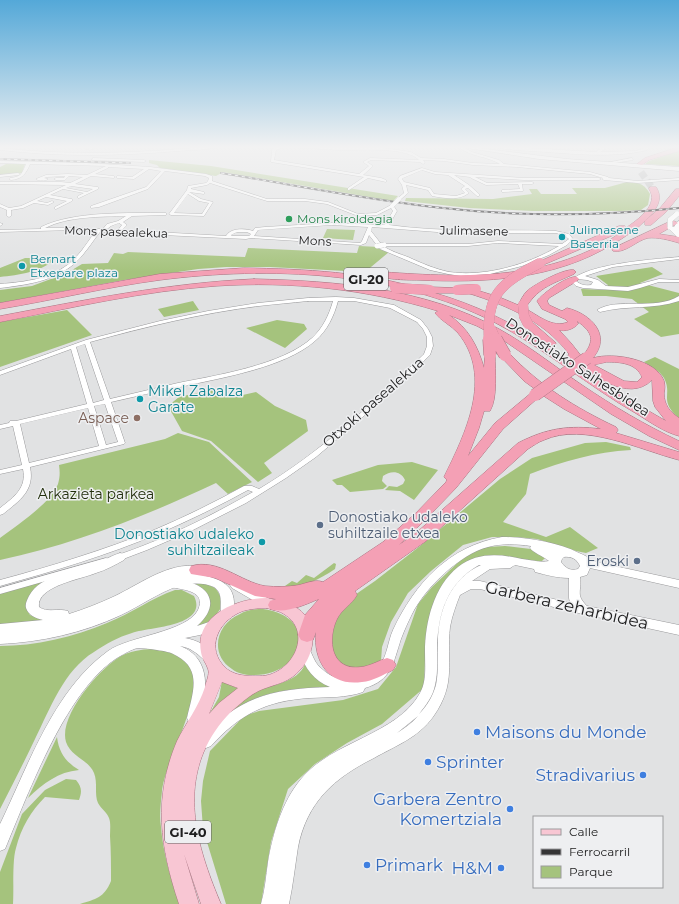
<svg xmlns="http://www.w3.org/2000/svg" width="679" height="904" font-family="Montserrat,sans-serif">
	<rect width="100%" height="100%" fill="#e1e2e3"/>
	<path fill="#a5c37d" d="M679 151V166L645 164 649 161Z
		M149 160 211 166 398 196 393 201 223 172 216 176 160 168 157 165 149 163Z
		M6 164H25L22 173 0 175V167Z
		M627 182C639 183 644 183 650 194L648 205 641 210 620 211H533L469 208 405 201 406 198 493 199 532 194 529 189H537L541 194H577L572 188H605Z
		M327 229 355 230 353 240 323 238Z
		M359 246 379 247 389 252 365 272 270 267H226L198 269 124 280 0 303V290L32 286 67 273 82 264 108 263 114 253 123 254 128 252 245 257 248 248 357 253Z
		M25 258H56C43 272 18 275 0 277V268Z
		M652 267 663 274 640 283 679 293V334L661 337 634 319 649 312 632 299 606 296H583L581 289 606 290 608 285 596 276Z
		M193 301 199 310 164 317 158 309Z
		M67 310 92 335 0 367V322Z
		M277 320 304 324 307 329 285 348 246 328Z
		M655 357 679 369V418C658 400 673 395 664 378 659 370 651 367 644 362Z
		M210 390 234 397 256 392 275 406 306 420 308 431 264 463 272 473 258 482 211 441 182 431 168 406 179 397Z
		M178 433 209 442 252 482 228 494 216 483C146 516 75 544 0 560V538C17 525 50 504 58 484 60 477 60 472 59 465L165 439Z
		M606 442 630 447 631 450C595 452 564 461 530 474L526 494 503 522 546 537 570 527 598 548 586 553 576 551 537 539 516 537H492L463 545 431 571 408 593 391 622 382 647 381 661 375 667 344 671 328 646 337 612 349 599 375 581 420 546 500 479 532 458 585 443Z
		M412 462 438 470 414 500 400 491 385 490 389 486 397 487 403 484 405 480C401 471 391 470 383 476L382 481 387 486 383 489 350 492 342 485H337L332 480 378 465Z
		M505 546 539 550 546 557 542 561H537L497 556 457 575 426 633 424 688 382 724 347 743 315 764 288 789 271 842 261 904H226L203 829 201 801 203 781 210 751 244 716 259 711 343 700 378 689 396 667 418 604 432 587 467 554 487 547Z
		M334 563 336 564 335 569C318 580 307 586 286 589L285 586 292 581 297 583 306 575 314 578Z
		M46 581 27 609 30 615 44 621 0 625V593Z
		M198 582C216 587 217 586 223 604 216 618 206 626 191 628L210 602C207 592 203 587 193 583Z
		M175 590H182L194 596C209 627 149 627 132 633 118 637 106 644 94 652 64 670 50 709 35 739 24 762 12 786 0 809V646C35 646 74 637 107 623 130 614 152 598 175 590Z
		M263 609C323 618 302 677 252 675 245 675 237 673 232 669 209 654 216 624 240 614 247 610 255 609 263 609Z
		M156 649 180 654C184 659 190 665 192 671 204 696 165 761 162 791 161 802 159 816 161 827 163 853 171 879 179 904H80C96 899 104 898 111 881 111 866 111 851 110 836 110 830 111 823 109 818 107 812 101 809 98 803 94 794 98 783 94 773 89 760 71 757 66 742 58 716 101 666 123 655 134 650 145 649 156 649Z
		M305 664 346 687C304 688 260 687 227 716 234 709 241 700 250 695 266 684 297 685 305 664Z
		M222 681 239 689 206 720 219 697Z
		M57 737C59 753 66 762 79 770 58 772 44 783 28 798Z
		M66 779 76 780C82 787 82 792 79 800L45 797C31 811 21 828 16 848 12 861 14 889 13 904H0V872L22 814 45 790Z"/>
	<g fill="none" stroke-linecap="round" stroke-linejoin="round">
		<path stroke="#babbbc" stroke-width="7" stroke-dasharray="7 3.5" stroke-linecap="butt" d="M641 172 653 189"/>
		<g stroke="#99999b" stroke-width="1">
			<path id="minor" d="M94 146H98L90 150 87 149Z
				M214 146H221C211 150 190 150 178 151 119 156 60 157 0 150V148C72 156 142 153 214 146Z
				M281 146H285L276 150 274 160 359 174 369 166 363 162 370 158 419 160C407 147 363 150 346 150 333 150 321 149 309 148 303 148 296 148 290 146L332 148H384L411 152 421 158 444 159 473 163 500 164C487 156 472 157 460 148L461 146 472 152 499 160 504 164 590 172 608 177 609 178 638 181 679 178V180L638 183 604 180 602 179 603 178 590 174 517 167 473 165 444 161 423 160 425 163 423 164 420 162 371 160 367 162 373 166 363 175 381 178 386 180V182L368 178 349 190H348V188L364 177 271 162 272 149Z
				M468 146H473L481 148 479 149Z
				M494 146 596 152 600 149 592 146H596L604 148V150L600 152 636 151 645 148 647 146H650L647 150C613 159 566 153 531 151 519 150 504 150 494 146Z
				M93 158 144 160 146 161 144 162 92 160Z
				M632 158 633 160 608 164 606 163Z
				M0 161 86 163 150 167 206 174 212 176V181L267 199H305L328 202 358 214 376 213 391 205H393L397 211 389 225C445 233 500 229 556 231L569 234 573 239 567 245 549 255 522 266 490 274 461 276 448 274 430 270 380 249 369 235 366 243 361 245 251 238 246 239 100 232C92 242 85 254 75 263 55 281 26 285 0 288V284C25 282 53 279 72 261 82 252 88 241 96 231L74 230 0 232V230L41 229V227C73 211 129 213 165 213H166V215L132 216 123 222 127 225 122 230 226 236C230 228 245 228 253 231L255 228 265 227 332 223 384 225 386 223 393 211 391 208 377 215 358 216 327 204 305 201H267L210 183 207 185 191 188V189L204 192V194L189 192 201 199 213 202 204 216 171 215 169 214 187 190 188 186 206 183 208 181 209 178 205 176 165 171 148 189 99 207 91 208V206L146 187 161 171 149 169 134 179 118 178H117V176L132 177 144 169 108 167V168L95 174 113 176H114V178L91 176 75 184 97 187H98V189L79 198H78V196L84 193 63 189 50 195 71 199H72V201L56 209H55V207L67 201 46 197 37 201 47 203 52 201 54 202 48 205 34 203 23 208 11 210V216L9 217 7 216V210L0 207V204L9 208 21 206 66 185 0 184V182H61L70 183 83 177 69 176 65 180H56L54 179 56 178H64L65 176 47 177 44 178 48 179C45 181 39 181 36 179L46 175 68 174 87 175 106 166 30 164C26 174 22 179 11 180L9 179 10 178C21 177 22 174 26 164L0 163ZM71 186 93 189 87 192 66 188ZM188 194 199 201 209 203 202 214 174 213ZM126 216 118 221 107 224 103 229 74 228H45C69 216 100 217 126 216ZM119 223 122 225 118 230 107 229 111 226ZM332 225 368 227 362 241 360 243 254 236 258 230ZM372 227 450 233H556L565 236 569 239 562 244 498 241 468 244H384L382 245 371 231ZM237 232H247L251 234 249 236H232L231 235ZM498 243 559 246C527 265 485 277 449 272 435 269 421 263 408 257 400 254 390 251 383 246H468Z
				M422 168 435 172 524 178H599L601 179 599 180H524L475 177 487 183 532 182 534 183 532 184H522L523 191 503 192H502V190L520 189 518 184 486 185 471 178 470 177 454 175 469 185 479 194V196H477L468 188 465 189 469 193C459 201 443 198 432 196L428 190 406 185 408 193 400 200H398V198L404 193 402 185 398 179 400 176ZM422 170 435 174 448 175 465 186 461 189 465 193 456 196 434 194 430 188 404 182 402 179 403 178Z
				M18 173 20 174 19 175 0 177V175Z
				M0 223 3 224 0 226Z
				M679 257V259L613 267 585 276 598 280 606 286 628 287 659 279 679 280V282H659L640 288 628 291 583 288 576 286 571 281C585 264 655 259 679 257ZM577 279 587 280 593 282 591 285C585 286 581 285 576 281Z
				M679 296V301C653 310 626 305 600 312L597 310C618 297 654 311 679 296Z
				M336 297 354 298 394 305 421 320 428 329 432 337 433 346 430 355 398 386 349 429 316 457 286 478 246 503 191 531 147 550 118 561 115 560 114 558 115 556C163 540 209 517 253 492L248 490C219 506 190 520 160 533 108 555 54 571 0 586V580C52 566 104 550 154 530 185 517 215 502 244 486H252L259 489C320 453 373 403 424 354L427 346V337L423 329 417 322 390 308 354 301H338C334 316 327 331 315 341 284 368 220 378 180 387 157 391 134 397 111 402L125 443 124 444 30 467C35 491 19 501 3 514L0 515V508C14 497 27 488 23 469L0 474V470L22 465 13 426 0 429V425L9 423 10 421H16L87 404 71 349 0 375V371L86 340 160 321 208 311 258 303 308 298ZM308 301H333C329 315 323 328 312 338 282 365 218 375 178 383 155 388 133 394 110 399L90 342C145 327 202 313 259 306 275 304 291 303 308 301ZM85 344 104 400 93 403 76 347ZM105 404 118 442 106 445 94 406ZM88 408 99 446 29 463 20 424Z
				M106 558 109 559 110 561 109 563 0 594V588Z"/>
		</g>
		<g stroke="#99999b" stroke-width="1">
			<path id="tertiary" d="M679 221V239L667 227 670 225 674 227 677 222Z
				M502 537C526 537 557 542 579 553 585 555 590 559 596 562L679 580V588L590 568 587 575 580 577C582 592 575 594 587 606L679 625V635L574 612 480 589H471L460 595C456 605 452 616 450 627 446 663 457 683 433 717 418 738 395 746 374 758 334 778 307 802 298 847 295 866 293 885 289 904H261C265 890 266 876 268 862 273 833 282 802 301 779 332 741 397 735 420 693 427 681 425 665 425 652 425 622 434 586 458 567 477 552 500 554 522 559 531 560 540 563 549 561 543 556 532 552 530 548L531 546C517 544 502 543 488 547 460 554 425 588 412 614 408 622 404 631 401 639 393 663 392 680 365 688L363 692C346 698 328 697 309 698 266 701 240 714 211 746L206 748 201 746 199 742 201 738C241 695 274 689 330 687 313 680 306 669 299 652L301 648 305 647 309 648C313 656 315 664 322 669 337 684 365 684 379 667 387 657 388 641 393 630 415 583 449 546 502 537ZM564 557C571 556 577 559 580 566L578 569C571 571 566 569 561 562L562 559ZM479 565H481C451 578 438 611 438 642 437 656 439 671 436 685 433 696 427 706 419 714 426 705 433 696 435 685 438 673 437 660 437 648 438 613 447 583 479 565ZM515 565 534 569 535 572C546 575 558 578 569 578V598L570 603 480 581H472L490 569 510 568ZM418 716C412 723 405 728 397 733Z
				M175 580C206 581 224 602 197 626L215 620 219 622 221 625 219 628 200 635 185 638C197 640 209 646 215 657L213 661C204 664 201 655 193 651 189 648 185 647 180 646 206 656 208 680 203 704 202 710 201 716 199 722L194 724 189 722 187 718C192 695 203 670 177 656 171 652 164 651 157 650 151 649 144 648 139 648 134 648 126 653 122 655 68 684 28 794 5 849L0 851V824L2 820C29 763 55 689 108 651 129 636 187 632 198 610 207 590 182 590 171 587L169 584 171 581Z"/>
		</g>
		<g stroke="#99999b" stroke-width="1">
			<path id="secondary" d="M454 146H462L567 159 679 167V171L539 159Z
				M120 553 124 554 126 557 124 560C115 565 106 570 96 573 82 579 36 586 39 607 47 613 58 608 68 611L69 614C85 609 100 603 115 596 142 583 174 558 205 568L207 571 202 575C218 579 233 583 234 602 234 607 234 613 231 618L227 619 223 618C217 608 226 595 214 587 204 582 188 583 178 586 158 593 140 606 121 615 83 633 41 642 0 644V624L43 620C36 618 29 616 26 608 25 604 27 600 29 596 41 574 71 574 92 566 101 562 110 556 120 553Z
				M236 580 271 600 273 603 271 606 267 608 263 606 232 588 230 585 232 582Z"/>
		</g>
		<g stroke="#aa7381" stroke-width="1">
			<path id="primary" d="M267 598C275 600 285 602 293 606 319 618 317 652 300 670 290 682 276 684 263 689 255 692 247 698 240 704 227 714 217 727 209 741 180 794 199 852 221 904H201L184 854 199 904H179C160 847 153 798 177 741 186 723 199 706 205 687 206 682 210 674 208 669 206 663 202 659 201 652 194 615 238 598 267 598ZM267 608C272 610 280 611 284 614 309 629 298 661 276 672 267 677 258 676 249 676 238 675 229 673 222 664 206 644 221 619 243 611 250 609 259 608 267 608ZM222 682 238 688 219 703 209 714Z"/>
		</g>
		<g stroke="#aa7381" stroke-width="1">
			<path id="motorway" d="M679 147V151L649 160 642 165 637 164 645 158Z
				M650 187H656C664 199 656 210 647 219 637 229 625 237 613 244 554 280 485 283 418 280 410 280 384 280 379 275L384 272C466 278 553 281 623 231L543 265 540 266 536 263 619 226H625L626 228C637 220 660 205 649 189Z
				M676 189H679V196L666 212 651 225H645V221L660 208Z
				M671 221H674L678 223 659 234 679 237V243C669 240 658 237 648 238 637 240 625 254 613 251L612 249Z
				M244 268C305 269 367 272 425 290L430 287 459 288 463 286 499 297 518 305C521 300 523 295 527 291 535 284 565 268 574 270L576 272 574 274C553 284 540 286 526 307L524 308C537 314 552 329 568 322L565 319 542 309 537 301C543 293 568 275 577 277L579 279 577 281 549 298 547 301 549 305 562 311 567 308C591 314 612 335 593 358 613 352 656 359 664 381 665 385 665 389 664 393 664 405 670 412 679 418V436C664 432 650 422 637 414 588 386 544 348 494 322 394 271 270 266 160 280 107 287 54 300 0 309V303L160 274ZM461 291C501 303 543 319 569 354L568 356 569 358C591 373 628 404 652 380L653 401 655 407 666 421 614 391 548 345H555L556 343 532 322H524L523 324 546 345C512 322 475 305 435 293H457ZM577 321C594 333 595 341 582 357L571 343 559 330C565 332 574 329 578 324ZM607 362C620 362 636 363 642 377L637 382 624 381 594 365Z
				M254 279C337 281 425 288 499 329 528 345 554 366 582 385 613 406 645 425 679 441V450L649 436 611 414 503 340 477 326 449 315C468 328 478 346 484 368L485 355 486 353 490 352 495 355C495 370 498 398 490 411H484L479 428 468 456 495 423 531 393 539 392 524 381 501 357 500 355 505 352 509 353C540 386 576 408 616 427L618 430 616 433 679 452V460C640 450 584 422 544 440 538 442 533 446 528 449L426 541 355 591 357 595C352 604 342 609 337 619 327 640 331 671 361 667 370 666 378 661 387 658L393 660 396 665 393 670C383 675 373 681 362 682 329 687 313 661 316 632L313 640 307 642 301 640 298 635 305 615 319 599C304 605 286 614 270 609L268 605 270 601 276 599 255 596 215 578 191 574 189 570 191 566C218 558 241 582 265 586 276 587 288 587 299 585 307 583 315 579 323 582L383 542 416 513 446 482 447 480 444 477C465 434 494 377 458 333 451 325 441 321 435 313L438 311C366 289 291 281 216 286 143 291 71 308 0 322V316C85 300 168 283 254 279ZM539 393 564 409 601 429C569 425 547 428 518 443L416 533 399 545 426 519 456 488 503 429 539 397 541 395Z"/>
		</g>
		<use href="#minor" fill="#fff" fill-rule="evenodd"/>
		<use href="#tertiary" fill="#fff" fill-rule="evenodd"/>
		<use href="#secondary" fill="#fff" fill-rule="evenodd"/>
		<use href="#primary" fill="#f8c6d3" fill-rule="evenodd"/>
		<use href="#motorway" fill="#f4a0b5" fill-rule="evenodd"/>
		<g stroke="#353536" stroke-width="2">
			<path id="rail" d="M0 159 130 163
				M221 173C295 185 368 200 443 208 521 217 600 216 679 208"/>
		</g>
		<use href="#rail" stroke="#eeeff1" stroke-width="1" stroke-dasharray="3.5" stroke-linecap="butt"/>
		<g stroke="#99999b" stroke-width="4.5" stroke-linecap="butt">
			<path id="minor-bridge-far1" d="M392 206 399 199"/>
		</g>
		<g stroke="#99999b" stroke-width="5.5" stroke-linecap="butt">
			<path id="minor-bridge" d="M377 246 384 245"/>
		</g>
		<g stroke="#99999b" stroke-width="5.5" stroke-linecap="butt">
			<path id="tertiary-bridge" d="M670 227V220L677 214"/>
		</g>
		<g stroke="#aa7381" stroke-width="10" stroke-linecap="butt">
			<path id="motorway-bridge-far1" d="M395 288 430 290
				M457 290 476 289
				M523 305 524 316 528 324
				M491 329 496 340
				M489 340C486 294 501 283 540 263"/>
		</g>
		<g stroke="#aa7381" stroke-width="13" stroke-linecap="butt">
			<path id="motorway-bridge" d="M489 339 490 355
				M496 339 505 355
				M535 395 587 358"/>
		</g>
		<use href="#minor-bridge-far1" stroke="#fff" stroke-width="4"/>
		<use href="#minor-bridge" stroke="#fff" stroke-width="5"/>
		<use href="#tertiary-bridge" stroke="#fff" stroke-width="5"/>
		<use href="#motorway-bridge-far1" stroke="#f4a0b5" stroke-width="10"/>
		<use href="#motorway-bridge" stroke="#f4a0b5" stroke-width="12"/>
	</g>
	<linearGradient id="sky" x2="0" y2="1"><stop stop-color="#54a8d8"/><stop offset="0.54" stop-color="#f2f2f2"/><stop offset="1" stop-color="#f2f2f2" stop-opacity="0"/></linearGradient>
	<rect width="679" height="272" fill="url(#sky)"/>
	<circle fill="#2e9e5b" stroke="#eeeff1" stroke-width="1.5" cx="289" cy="219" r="4"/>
	<g fill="#0f9aa8" stroke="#eeeff1" stroke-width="1.5">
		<circle cx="562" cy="237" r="4"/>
		<circle cx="22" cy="266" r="4"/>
		<circle cx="140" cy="399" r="4"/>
		<circle cx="262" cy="542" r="4"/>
	</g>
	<circle fill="#8d6e63" stroke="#eeeff1" stroke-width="1.5" cx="137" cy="418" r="4"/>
	<g fill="#5c6f8a" stroke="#eeeff1" stroke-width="1.5">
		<circle cx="320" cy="525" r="4"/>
		<circle cx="637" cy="561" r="4"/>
	</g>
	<g fill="#3f7fe0" stroke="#eeeff1" stroke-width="1.5">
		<circle cx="477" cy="732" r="4"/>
		<circle cx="428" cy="762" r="4"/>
		<circle cx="643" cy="775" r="4"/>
		<circle cx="510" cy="809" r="4"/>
		<circle cx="367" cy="865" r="4"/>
		<circle cx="501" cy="868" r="4"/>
	</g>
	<g text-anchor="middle" stroke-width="3" stroke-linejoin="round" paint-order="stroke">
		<g font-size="12" fill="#27864d" stroke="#eeeff1" text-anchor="start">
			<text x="297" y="223">Mons kiroldegia</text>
		</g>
		<g font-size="12" fill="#0d838f" stroke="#eeeff1" text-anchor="start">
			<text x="570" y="234">Julimasene<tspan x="570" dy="14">Baserria</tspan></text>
			<text x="30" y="263">Bernart<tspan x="30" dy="14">Etxepare plaza</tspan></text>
		</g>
		<g font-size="12" fill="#202021" stroke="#eeeff1">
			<text transform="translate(474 231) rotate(1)" y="4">Julimasene</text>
			<text transform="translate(116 232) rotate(2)" y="4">Mons pasealekua</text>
			<text transform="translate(315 241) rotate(3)" y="4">Mons</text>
		</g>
		<g fill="#eeeff1" stroke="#5e5e5f" stroke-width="1">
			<rect x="344" y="268" width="44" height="22" rx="3"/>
			<rect x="165" y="821" width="46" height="22" rx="3"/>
		</g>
		<g font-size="13" font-weight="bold" fill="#202021">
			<text x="366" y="284">GI-20</text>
			<text x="188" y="837">GI-40</text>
		</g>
		<g font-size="14" fill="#202021" stroke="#eeeff1">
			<text transform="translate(578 367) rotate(33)" y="5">Donostiako Saihesbidea</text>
			<text transform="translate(373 402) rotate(-41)" y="5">Otxoki pasealekua</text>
		</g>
		<g font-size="14" fill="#0d838f" stroke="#eeeff1" text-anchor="start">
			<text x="148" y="396">Mikel Zabalza<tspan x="148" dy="16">Garate</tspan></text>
			<text x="254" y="539" text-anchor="end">Donostiako udaleko<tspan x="254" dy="16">suhiltzaileak</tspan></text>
		</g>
		<g font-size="14" fill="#785e54" stroke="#eeeff1" text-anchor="end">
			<text x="129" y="423">Aspace</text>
		</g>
		<g font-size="14" fill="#23300d" stroke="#eeeff1">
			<text x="96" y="499">Arkazieta parkea</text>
		</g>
		<g font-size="14" fill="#4e5e75" stroke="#eeeff1" text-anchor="start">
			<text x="328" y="522">Donostiako udaleko<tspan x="328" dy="16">suhiltzaile etxea</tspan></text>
			<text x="629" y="566" text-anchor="end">Eroski</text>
		</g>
		<g font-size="17" fill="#202021" stroke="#eeeff1">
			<text transform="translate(567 605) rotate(13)" y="6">Garbera zeharbidea</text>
		</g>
		<g font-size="17" fill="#366cbe" stroke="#eeeff1" text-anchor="start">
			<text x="485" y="738">Maisons du Monde</text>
			<text x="436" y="768">Sprinter</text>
			<text x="635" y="781" text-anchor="end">Stradivarius</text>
			<text x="502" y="805" text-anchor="end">Garbera Zentro<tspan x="502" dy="20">Komertziala</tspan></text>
			<text x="375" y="871">Primark</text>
			<text x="493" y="874" text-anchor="end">H&amp;M</text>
		</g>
	</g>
	<rect x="533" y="816" width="130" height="72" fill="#eeeff1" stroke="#9c9c9e"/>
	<rect x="541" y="829" width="20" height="6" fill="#f8c6d3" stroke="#9c9c9e"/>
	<text x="569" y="836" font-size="12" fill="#202021">Calle</text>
	<rect x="541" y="849" width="20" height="6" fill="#353536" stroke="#9c9c9e"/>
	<text x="569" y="856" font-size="12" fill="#202021">Ferrocarril</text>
	<rect x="541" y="866" width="20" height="12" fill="#a5c37d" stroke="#9c9c9e"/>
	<text x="569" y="876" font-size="12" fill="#202021">Parque</text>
</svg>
